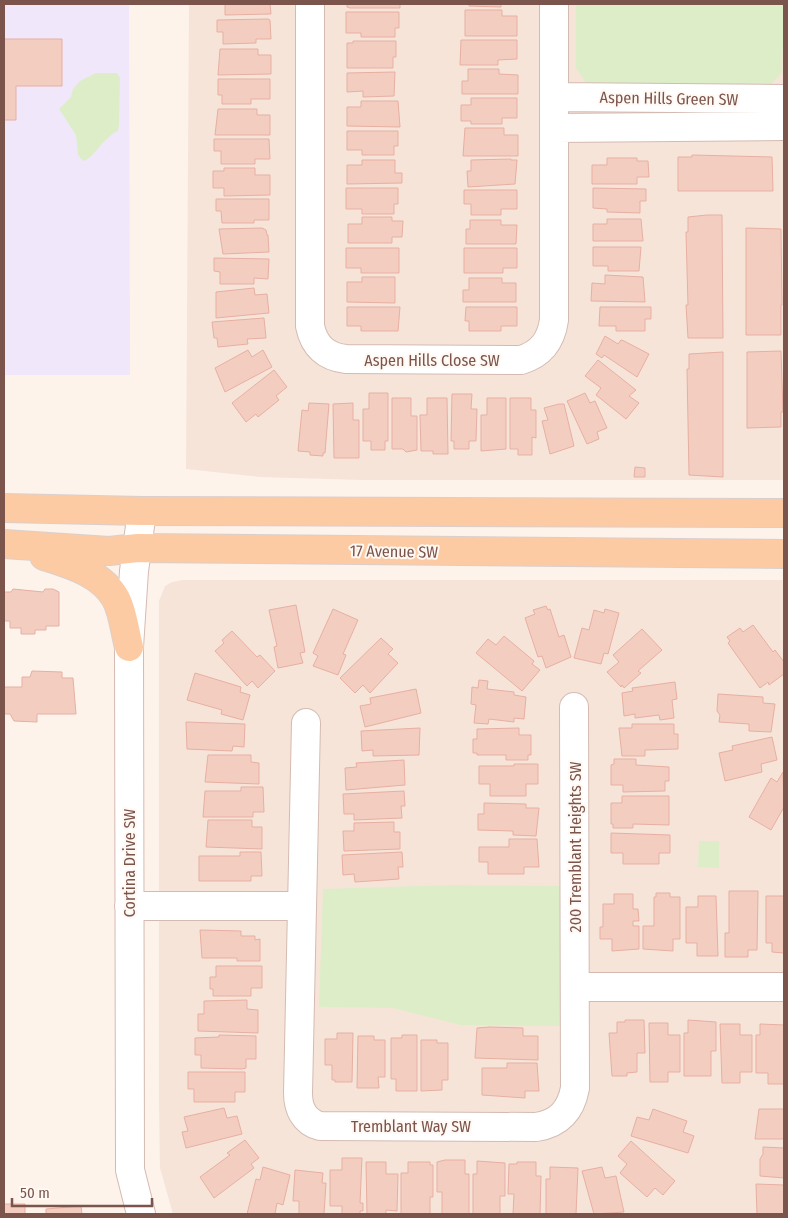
<svg xmlns="http://www.w3.org/2000/svg" width="788" height="1218" font-family="'Fira Sans Condensed',sans-serif">
	<rect width="100%" height="100%" fill="#fdf3eb"/>
	<path fill="#f6e4d9" d="M189 4H784V480H361L260 477 186 469Z
		M183 580H784V1214H173L160 1168 159 1104V601L165 586 172 582Z"/>
	<path fill="#f0e7fa" d="M4 4H129L130 375H4Z"/>
	<path fill="#ddedc8" d="M576 4H784L782 73 767 88 590 89 576 68Z
		M96 73H117L120 78 119 124 118 131C101 139 95 158 83 161L78 155 76 135 59 109 71 97 73 89 80 81Z
		M699 841H719V868L698 867Z
		M450 885 561 886 562 1026 460 1025 393 1008 319 1007 323 889Z"/>
	<path fill="#f4cdc1" stroke="#e7afa1" d="M225 4H270L271 14 225 15Z
		M347 4H400V8H350L347 7Z
		M469 4H501V7L469 6Z
		M465 10H502V16H517V36H465Z
		M346 12H399V28H395V37H361V33H346Z
		M268 19 270 20 271 39H256V43L223 44V32H217V20Z
		M4 39H62V86H16V120H4Z
		M461 40H517V59L498 60V65H460Z
		M353 41H396V57H393V68H347V43H353Z
		M220 49H258V55H271V74L218 75Z
		M468 69H499V74L518 75V94H462V81H468Z
		M395 72 394 96 363 97V91L347 92V73Z
		M218 79H270V99H251V104H222V95H218Z
		M471 98H517V118H502V124H471V121H461V105H471Z
		M361 101H398L400 127 347 126V107H361Z
		M218 109H257V115H270V135H215Z
		M465 128H504V135H518V156H463Z
		M347 131H398V146H394V155H362V150H347Z
		M214 139H269L270 159H255V164H221V151H214Z
		M692 155 772 157 773 191H678V157H692Z
		M607 158H637V161H648L649 177H637V184H592V165H607Z
		M511 159V160H517L515 184 468 187 467 171H471V160Z
		M362 160H395V173H402V183L347 184V165H362Z
		M224 168H255V175H270V195L224 196V188H213V171H224Z
		M346 188H398V204H394V214H362V209H346Z
		M593 188 646 189V201H640V213L607 212V209L593 208Z
		M464 190H517V209H501V215H471V204H464Z
		M216 199H269V220H254V223H222L221 211H216Z
		M707 215H722L723 338H688L686 305H688L686 232H688V217Z
		M362 217H392V221H403L402 237H392V243H348V224H362Z
		M607 219H641L643 241H593V224H607Z
		M470 220H501V225H517L516 244H466V229H470Z
		M262 228 266 230 267 235H268L269 252 223 254 219 229Z
		M746 228 781 229 782 305H781V335H746Z
		M593 247H641L639 271H608V266H593Z
		M346 248H399V273H361V268H346Z
		M464 248H517V268H503V273H464Z
		M214 258 269 259 268 279 254 278V284H220V272L214 271Z
		M605 275 643 277 645 302 591 301 592 283 605 284Z
		M362 277H395V303L347 302V282H362Z
		M469 278H502V283H516V302H463V290H469Z
		M254 288 255 295 267 294 269 313 216 318V292Z
		M347 307H400L398 331H361V326H347Z
		M466 307H517V326H501V331H469V321H465Z
		M600 307H651V319H645V331H616V326H599Z
		M264 318 266 338 247 339 248 344 218 347 217 338H214L212 322Z
		M605 336 618 344 621 340 624 341 649 354 637 377 604 355 602 358 596 354Z
		M248 350 252 357 263 350 272 367 225 392 215 368Z
		M781 351 783 412H781V427L747 428V352Z
		M723 352V477L689 475 687 369H689V354Z
		M598 360 636 390 629 396 639 403 626 419 596 395 601 388 585 376Z
		M274 370 287 387 276 396 279 400 258 417 256 414 246 422 232 403Z
		M369 393H388V441H385V450H371V441H363V409H369Z
		M585 393 590 403 595 401 607 428 597 432 599 439 587 444 567 401Z
		M452 394H472L471 409H477L476 441H469V449H454V441H451Z
		M392 398H411V416H417V450L406 452 403 449H392Z
		M427 398H447L448 454H433V451H421L420 415H427Z
		M487 398H506V449L481 451V415H487Z
		M510 398H531V410H536V438L532 437V455H518V449H510Z
		M309 403 329 404 325 453H323V456L310 455V452L298 451 302 410 308 411Z
		M353 403V420H359V458H334L333 404Z
		M559 404H564L574 446 550 454 542 421 548 420 544 408Z
		M635 467 645 468V477H634Z
		M13 589 43 592 45 589H53L59 592V626H46V630H35V634H21V628H10V621H4V592H11Z
		M296 605 305 652 300 653 303 663 278 668 274 647 277 646 269 610Z
		M546 606 548 610 550 609 559 637 564 635 571 657 546 668 542 656 538 657 525 618 535 614 533 610Z
		M333 609 358 620 343 654 346 655 338 675 313 666 318 656 313 653Z
		M605 609 619 613 608 654 604 653 601 664 574 658 582 628 589 630 594 610 604 613Z
		M753 625 773 652 775 650 784 662V674L769 685 768 682 760 688 728 643 730 641 727 637 740 628 743 632Z
		M642 629 662 650 638 671 641 673 624 688 622 685 621 687 607 672 619 662 613 655Z
		M232 631 257 657 260 655 275 671 258 688 252 681 247 686 215 651 224 643 222 640Z
		M504 636 534 661 532 664 540 670 522 691 476 653 488 639 496 645Z
		M381 638 393 649 388 654 398 663 370 693 363 685 355 693 340 678Z
		M32 671 62 672V678H73L76 714H37V722L14 721 10 714H4V687H22V677H30Z
		M195 673 241 687 240 692 250 695 243 720 221 714 222 710 187 700Z
		M479 680 488 681 487 689 514 692V695L526 697 524 719 514 718V722L489 719 488 724 474 723 476 705 471 704 472 687 478 688Z
		M675 682 677 699 672 700 674 718 660 720 659 715 635 718V714L624 716 622 693 633 691 632 688Z
		M416 689 421 713 365 727 360 706 371 704 370 698Z
		M718 694 763 697V703L775 704 771 732 749 731V724L719 722 720 715 717 711Z
		M186 722 245 724 244 747 233 746 232 751 187 749Z
		M632 724H674V734H678V749L645 750V756H622L619 728H632Z
		M420 728 419 755 373 756V750L362 751 361 731Z
		M519 728V735H531V755H528V760H506V755H477V753H473V739H477V729Z
		M772 737 777 760 761 764 762 772 725 781 719 753 733 750 732 746Z
		M208 755H251V762L259 763V784L205 782Z
		M614 759H636V765L669 767V781H665V791L623 792V785H611V765L614 764Z
		M404 760 405 785 346 790 345 768 357 767 356 763Z
		M514 764H538V784H526V796H490V784H479V766H514Z
		M783 772 784 807 771 830 749 817 771 778 777 782Z
		M241 787H263L264 812H253V817H203L205 791H241Z
		M404 791 405 806H401L402 818 354 820V814H344L343 794Z
		M622 796H669V825L633 824V828H613V824H611V803H622Z
		M484 803 526 804V808H539L536 836 513 835V831L478 830V814H484Z
		M208 820H252V827H262V849L206 847Z
		M394 822V832H400V849L344 851 343 831H354V823Z
		M611 833 670 835V853H659V864H623V853H611Z
		M509 839H537L539 867H524V874H488V862H479V847H509Z
		M240 852H261L262 876H251V881H199V856H240Z
		M402 852 403 867H398L399 879 355 882 354 874 343 875 342 855Z
		M729 891H758L757 950H748V957H725V933H729Z
		M656 893H670V897H680V939H673V951L643 949V926H654V897H656Z
		M614 894H633V909H638L639 921H633V926H639V949L612 951V939H600V927H603V904H614Z
		M698 896H716L718 956H697V943H686V907H698Z
		M766 896H784V953L772 952V943H766Z
		M200 930 241 931V936H255V940L260 939V961H237V958H202Z
		M216 966H262V988H251V996H213V989H210V977H216Z
		M247 1000V1009L258 1010V1033L198 1031V1014H204V1001Z
		M625 1020H644L645 1053H637V1072L627 1073V1076H612L609 1033H617V1022H625Z
		M688 1020 716 1022V1051H711V1076H684V1033H688Z
		M649 1023H668V1035H680V1072H668V1082H650Z
		M720 1024H740V1035H752V1072H740V1083H722Z
		M760 1024 784 1025V1084H768V1073H756V1035H760Z
		M490 1027 523 1028V1036H538V1060L475 1058 477 1028Z
		M337 1033H353L352 1082H335V1080H332V1065H325V1039H337Z
		M219 1035 256 1036V1059H246V1068L242 1069 201 1068V1055H195V1038L219 1037Z
		M402 1035H417V1091H396V1079H391V1038H402Z
		M358 1036H374V1040H385V1077H378L379 1088H357Z
		M421 1040H437V1043H448V1080H442V1090L421 1091Z
		M507 1063H537L539 1091H525V1098L482 1095V1068H507Z
		M188 1072H245V1092H235V1102H194V1089H188Z
		M224 1108 227 1118 237 1116 242 1134 186 1148 182 1132 188 1131 184 1117Z
		M653 1109 687 1121 683 1132 694 1136 688 1153 631 1136 637 1117 649 1120Z
		M759 1109H784V1139H755Z
		M245 1140 259 1158 251 1164 254 1168 214 1198 200 1177 230 1155 227 1153Z
		M631 1141 675 1181 663 1195 655 1188 647 1197 620 1173 627 1164 618 1156Z
		M763 1147 784 1148V1178L760 1176V1159L763 1154Z
		M342 1158H362L360 1203H363V1211H360V1214H342V1206H330V1170H342Z
		M445 1160H465V1174H469V1214H442V1192H437V1162Z
		M477 1161 505 1163V1196H500V1214H473V1174H477Z
		M366 1162H386V1174H398L397 1211 386 1210V1214H367Z
		M408 1162H430V1165H433V1197H430V1214H401V1173H408Z
		M517 1162H536V1176H541L540 1214H513L514 1194H508L509 1164H517Z
		M263 1167 290 1175 283 1205 277 1203 275 1214H247L256 1179 260 1180Z
		M550 1167 578 1168 576 1214H546V1179H550Z
		M602 1167 605 1178 616 1176 624 1212 594 1214 582 1171Z
		M295 1170 323 1173 322 1183H326L324 1214H299V1201H293Z
		M756 1184 784 1185V1214H757Z
		M4 1204H25V1214H4Z
		M81 1206 82 1214H46V1209Z"/>
	<g fill="none" stroke-linecap="round" stroke-linejoin="round">
		<g stroke="#d4bbb2" stroke-width="30">
			<path id="minor" d="M310 4V326C314 346 326 357 346 359L521 360C541 354 551 341 554 320V4
				M554 97 784 99
				M555 128 784 126
				M306 723 298 1093C298 1108 304 1122 320 1126L536 1127C559 1124 571 1110 575 1088L574 707
				M129 906H302
				M575 987H784
				M141 1214 130 1170 129 647 134 571 142 511"/>
		</g>
		<g stroke="#dacfcd" stroke-width="30">
			<path id="major" d="M4 508 142 511 784 513
				M4 544 109 551 138 548 784 554
				M44 556C69 564 102 573 116 599 123 612 125 632 129 647"/>
		</g>
		<use href="#minor" stroke="#fff" stroke-width="28"/>
		<use href="#major" stroke="#fdcba3" stroke-width="28"/>
	</g>
	<g text-anchor="middle" stroke-width="4" stroke-linejoin="round" paint-order="stroke">
		<g font-size="16" fill="#7b544c" stroke="#fff8f3">
			<text transform="translate(669 98) rotate(1)" y="6">Aspen Hills Green SW</text>
			<text x="432" y="366">Aspen Hills Close SW</text>
			<text transform="translate(394 551) rotate(1)" y="6">17 Avenue SW</text>
			<text transform="translate(575 847) rotate(-90)" y="6">200 Tremblant Heights SW</text>
			<text transform="translate(129 863) rotate(-90)" y="6">Cortina Drive SW</text>
			<text x="411" y="1132">Tremblant Way SW</text>
		</g>
	</g>
	<rect width="788" height="1218" fill="none" stroke="#7b544c" stroke-width="10"/>
	<path d="M12 1198v8h140v-8" fill="none" stroke="#7b544c" stroke-width="2.5"/>
	<text x="20" y="1198" font-size="15" fill="#7b544c" stroke="#fff8f3" stroke-width="4" paint-order="stroke">50 m</text>
</svg>
